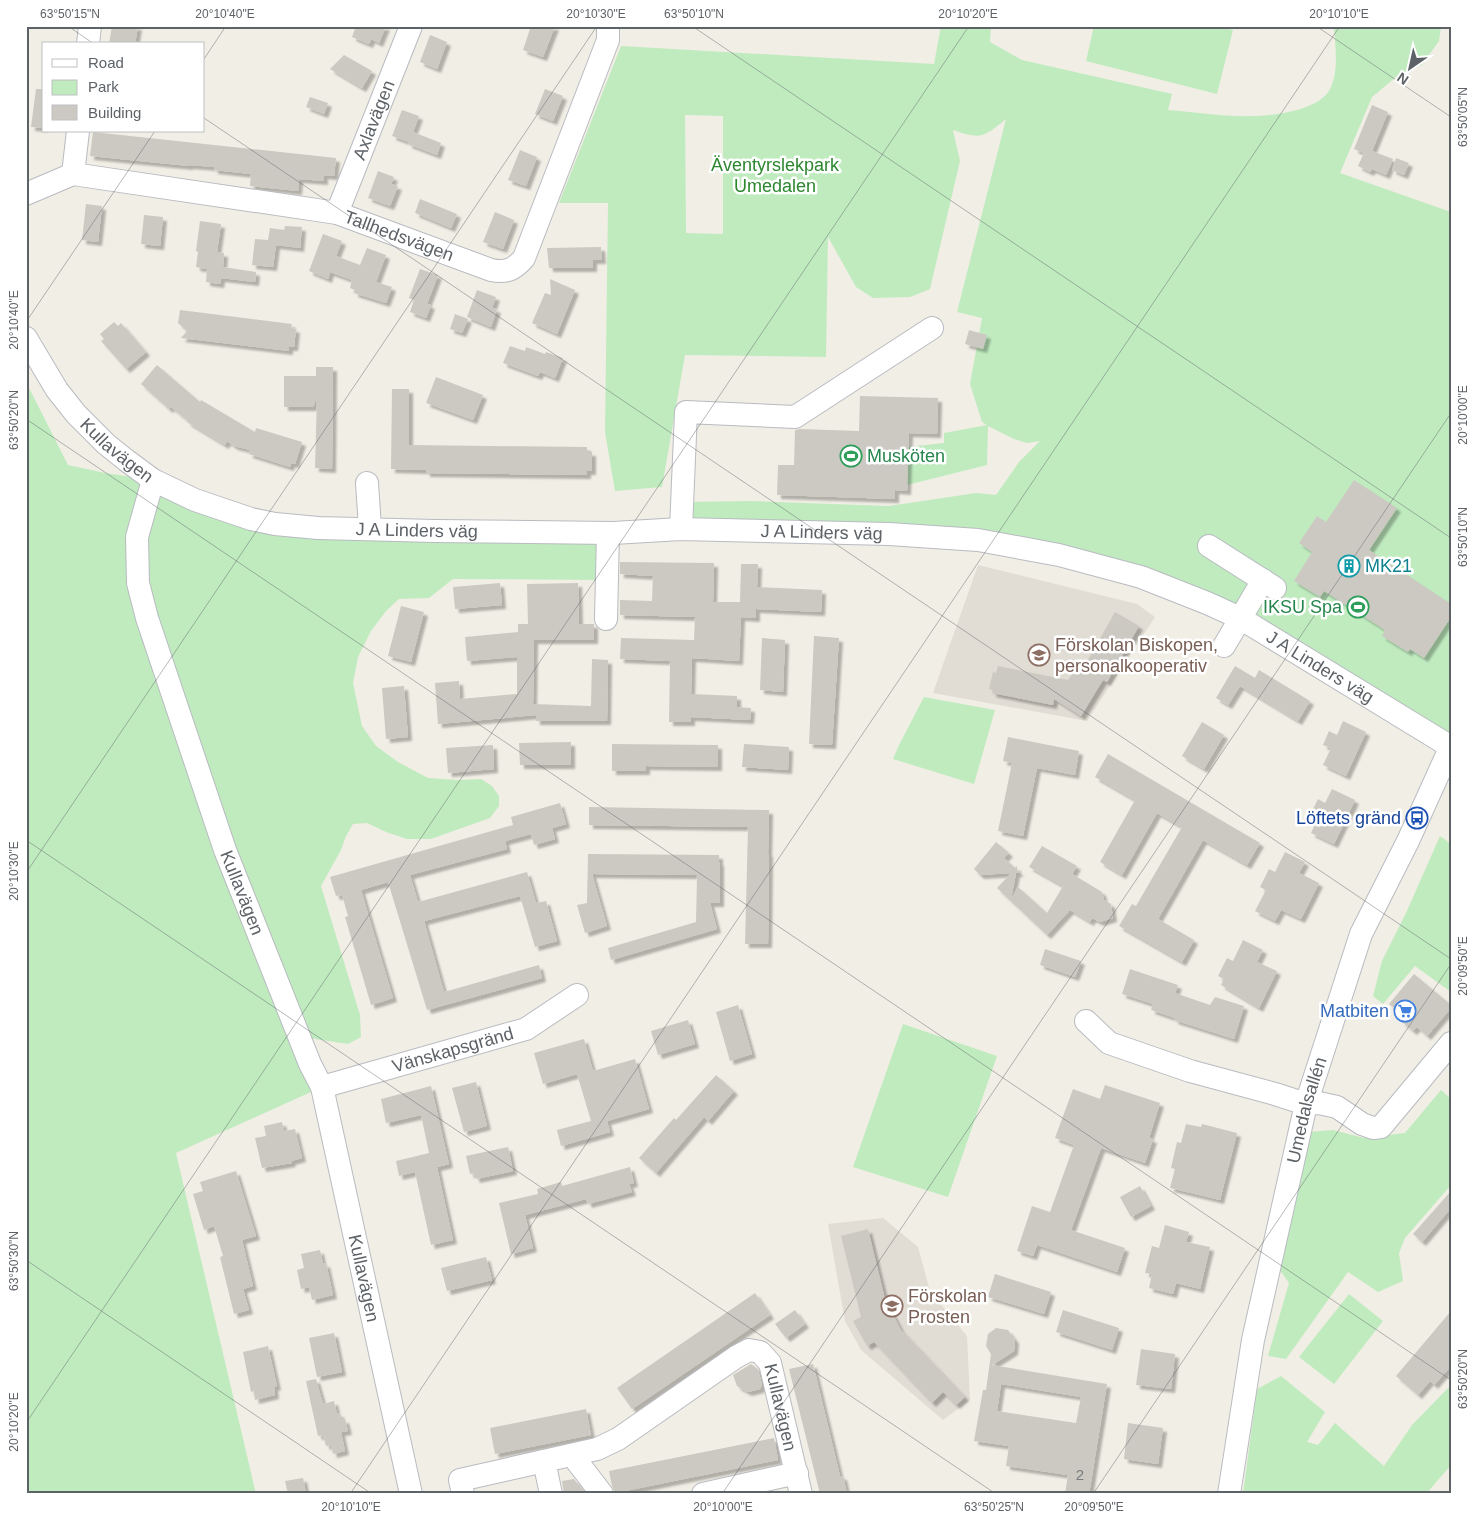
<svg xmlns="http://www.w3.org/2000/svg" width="1477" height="1520" font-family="Arial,sans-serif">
	<defs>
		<filter id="shadow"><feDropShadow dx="4" dy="4" stdDeviation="1" flood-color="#0004"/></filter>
	</defs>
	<rect width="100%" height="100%" fill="#f1eee5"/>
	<path fill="#e1ddd4" d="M978 565 1137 604 1155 617 1087 721 933 693Z
		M883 1218 918 1247 930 1291 967 1336 970 1400 943 1420 861 1350 845 1321 828 1224Z"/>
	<path fill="#c0ebbf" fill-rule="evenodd" d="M941 26H991L990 42 1022 60 1172 94 1168 110C1195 112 1226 117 1252 116 1274 116 1322 110 1331 87 1339 69 1335 45 1334 26H1441L1439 41 1422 65 1396 77 1372 97 1340 173 1451 212V747L1278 641 1059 555 681 529 683 502 751 501 889 506 976 493 996 495 1019 462 1040 441 1027 443 1014 439 988 426 987 465 907 485 908 447 944 443V433L987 425 982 422 970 384 982 318 957 312 1006 119C984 137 981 140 953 130L960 161 930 289 910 297 873 298 856 287 828 237 826 357 685 355 662 487 615 491 605 432 608 203H559L621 46 934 64ZM685 115 723 116V234L686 233Z
		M1094 26H1216L1233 30 1217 94 1086 61Z
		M26 382 68 465 105 473 153 480 229 512 608 533 606 580 453 579 429 598 399 599 386 611 371 631 358 657 353 683 362 726 376 746 398 762 428 778 458 780 481 779 492 786 499 796V806L490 818 431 839H407L386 832 367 823 353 824 346 836 341 850 321 886 360 1015 361 1037 348 1044 302 1037 322 1087 176 1153 256 1494H26Z
		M924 697 995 710 974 784 893 759 899 745Z
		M1440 836 1451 844V992L1415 966 1383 1004 1373 996 1382 961 1406 913Z
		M903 1024 997 1056 948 1197 853 1167Z
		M1441 1090 1451 1099V1185L1405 1238 1399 1253 1403 1281 1378 1292 1348 1272 1286 1359 1268 1356 1289 1283 1277 1266 1309 1132 1333 1130 1364 1138 1405 1133Z
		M1349 1294 1383 1321 1334 1384 1299 1357Z
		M1281 1376 1325 1412 1307 1442 1318 1445 1335 1423 1384 1466 1412 1425 1451 1385V1465L1426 1494H1243L1257 1389Z"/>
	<path fill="#ccc9c2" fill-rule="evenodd" filter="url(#shadow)" d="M112 26H138L135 44H109Z
		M356 26H386L379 43 371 39 369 44 352 37Z
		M531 26H555L543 57 523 50Z
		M430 35 447 42 437 69 420 62Z
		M344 55 372 71 362 88 330 69Z
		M36 89H44V128L31 127Z
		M545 89 563 96 553 121 535 114Z
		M310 97 328 103 324 114 306 107Z
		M1372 105 1388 112 1372 151 1393 159 1386 175 1372 169 1370 172 1358 166 1364 153 1354 149Z
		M402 110 419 116 413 132 441 143 437 155 408 144 409 142 392 136Z
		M93 132 336 158 334 176 324 175V181L299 179 298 191 250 186 251 174 214 170V167L189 165V166L90 156Z
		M520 150 537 157 526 186 508 180Z
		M1396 158 1409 163 1404 175 1392 170Z
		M378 171 394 177 391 184 398 186 390 206 368 198Z
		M420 199 457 214 451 228 415 213Z
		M86 204 102 206 98 242 82 240Z
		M495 212 514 220 503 249 483 242Z
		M144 215 163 217 160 246 141 244Z
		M200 221 221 224 217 252 224 253 223 267 256 272 255 282 221 278 220 284 206 282 207 269 196 267 198 252 196 251Z
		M285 226 302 227 300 248 276 245 273 267 252 265 255 239 268 240 270 228 284 230Z
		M323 234 342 241 336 256 360 265 367 248 386 255 376 282 392 287 386 303 354 293 355 290 350 288 352 280 330 272 328 279 309 271Z
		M601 247 602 260H593V268H549L547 248Z
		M420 269 438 275 427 304 431 305 426 318 410 312 414 300 409 298Z
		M550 279 575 290 557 334 532 323 545 293 551 295Z
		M477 290 496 297 492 308 497 309 491 327 467 317Z
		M180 310 292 324 291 328 296 329 294 347H289V351L181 338 187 331 178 323Z
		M455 314 468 319 462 333 450 329Z
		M114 322 118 326 121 323 146 352 126 369 101 341 104 339 100 334Z
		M969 330 987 335 983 349 965 344Z
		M510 346 525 351 526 347 545 354 546 352 563 358 555 378 540 372 538 376 503 363Z
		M157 365 200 402 201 400 255 432 256 428 302 442 295 464 291 463 290 467 249 454 250 450 234 446 227 441 225 445 187 422 188 421 171 407 169 409 141 384Z
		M316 367H333L332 469 315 468 317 397 313 407H284V376H316Z
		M436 377 483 395 473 420 426 403Z
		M392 389H409V448L410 445 587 447V452H592V471H587V475L426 473V470L391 469Z
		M860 396 938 398 937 434 909 433 907 491 895 490V499L777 495 778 465H794L795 430 800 429 859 431Z
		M1354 480 1397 508 1369 550 1451 604V617L1424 658 1410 649 1408 652 1382 636 1385 630 1324 591 1320 597 1294 581 1312 552 1299 543 1317 516 1326 522Z
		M620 562 714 563 713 602H740L741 564H758L757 587 822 590 821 612 756 609V618L741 617 739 661 692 658 691 694 737 696V707L751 708 750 720 691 717V722H669L670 661 620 659 621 638 694 640 695 617 620 615V600L652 601 653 576 620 574Z
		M500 583 502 605 455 609 453 587Z
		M578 583 579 624H594V640H534L533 704 591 706 592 659 608 660 607 721H536V715L438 724 435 683 459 681 460 699 517 694V657L467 661 465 637 518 632V624H528L527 584Z
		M401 606 424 612 411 662 388 656Z
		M1115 612 1139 626 1107 682 1103 680 1081 716 1054 699 1053 705 992 693 993 690 989 689 993 672 996 673 998 666 1068 680 1076 668 1081 672Z
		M814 636 839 638 832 745 809 744Z
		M762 638 785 640 783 692 760 690Z
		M1235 666 1255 678 1259 670 1310 701 1298 721 1240 686 1228 705 1216 698Z
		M404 686 408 737 386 739 382 688Z
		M1343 721 1366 732 1346 776 1323 765 1331 748 1323 745 1329 731 1337 735Z
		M1202 722 1224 735 1204 769 1182 756Z
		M1008 737 1079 751 1075 775 1037 768 1023 836 998 831 1012 763 1003 761Z
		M571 742V765H520L519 743Z
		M612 744 718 745V767L646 766V771H612Z
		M744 744 789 747 788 770 742 767Z
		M493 745 494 769 448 773 446 748Z
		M1108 754 1260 843 1247 865 1203 840 1158 919 1194 940 1182 962 1119 926 1132 904 1136 906 1182 827 1157 813 1122 875 1100 862 1135 800 1095 777Z
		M1332 789 1355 800 1334 844 1311 833 1319 816 1311 813 1318 799 1325 803Z
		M560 803 566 824 552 828 555 839 534 845 531 834 505 841 507 849 410 875 418 902 527 872 536 903 546 901 557 941 535 947 520 896 424 921 444 992 539 965 542 978 427 1010 388 882 361 890 393 998 371 1005 345 917 348 916 342 895 336 896 330 877 513 825 511 817Z
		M589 807 769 810 768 853H769L768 944H745L748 827 589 825Z
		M996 842 1009 853 1004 858 1015 868 1017 866V870L1020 873H1016L1011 899 1018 887 1047 913 1063 886 1029 867 1042 846 1077 866 1072 874 1102 892 1104 900 1111 904 1113 918 1100 922 1092 918 1090 922 1070 910 1047 935 997 888 1011 873 980 875 974 869Z
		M1285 852 1305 862 1299 873 1319 883 1301 919 1281 910 1275 921 1255 911 1266 890 1260 887 1269 869 1275 872Z
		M588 854 719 855V862H720V903H710L717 929 611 960 608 948 696 922 697 875 592 874 607 926 585 933 577 905 587 903Z
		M1243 940 1263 950 1257 962 1277 971 1259 1008 1221 985 1224 979 1218 976 1227 958 1233 961Z
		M1045 949 1081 961 1075 977 1040 965Z
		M1130 969 1178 985 1175 993 1210 1005 1215 997 1244 1006 1234 1039 1174 1020 1175 1018 1151 1010 1153 1004 1122 994Z
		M1414 974 1451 1005V1008L1427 1036 1417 1027 1413 1031 1401 1021 1405 1017 1389 1004Z
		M738 1005 752 1054 730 1061 716 1012Z
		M688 1020 695 1044 658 1055 651 1031Z
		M584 1039 593 1071 635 1059 649 1109 607 1121 610 1132 561 1146 557 1130 591 1121 577 1074 543 1084 534 1053Z
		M716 1075 734 1091 708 1121 704 1117 656 1173 639 1158 674 1118 676 1120Z
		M476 1082 487 1126 464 1132 452 1088Z
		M1105 1085 1160 1103 1149 1138 1153 1139 1145 1163 1101 1148 1071 1230 1125 1248 1117 1272 1037 1245 1033 1256 1017 1251 1032 1206 1050 1212 1074 1145 1055 1138 1073 1089 1100 1099Z
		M431 1086 449 1164 437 1167 453 1240 431 1245 415 1172 399 1176 396 1161 429 1153 421 1115 386 1123 381 1099Z
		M282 1122 284 1131 295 1129 302 1158 291 1161 292 1163 262 1168 255 1138 266 1136 264 1126Z
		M1186 1124 1201 1127 1202 1124 1237 1133 1220 1200 1170 1188 1175 1169 1171 1168 1177 1142 1181 1143Z
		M508 1147 513 1171 476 1179 474 1173 470 1174 466 1156Z
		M630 1167 634 1183 629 1184 632 1192 588 1204 586 1199 525 1215 533 1248 511 1254 499 1203 538 1194 537 1189 561 1182 562 1186Z
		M236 1171 256 1236 242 1240 253 1286 243 1289 249 1310 234 1314 220 1257 223 1256 214 1226 204 1230 193 1194 203 1191 200 1182Z
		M1140 1186 1151 1206 1131 1217 1120 1197Z
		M1451 1191V1208L1422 1242 1413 1234Z
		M1165 1225 1189 1232 1186 1242 1210 1247 1200 1289 1176 1283 1173 1294 1149 1288 1152 1274 1145 1273 1152 1246 1159 1248Z
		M868 1229 885 1299 901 1330 965 1397 956 1405 943 1392 932 1403 874 1342 867 1346 853 1321 861 1317 841 1236Z
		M320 1250 323 1264 326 1263 333 1295 312 1300 309 1287 301 1289 297 1270 304 1268 301 1254Z
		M486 1257 492 1280 447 1291 441 1268Z
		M995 1274 1051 1292 1044 1314 988 1297Z
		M755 1293 770 1315 632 1409 617 1388Z
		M795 1310 805 1324 786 1338 775 1324Z
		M1063 1310 1119 1328 1112 1350 1056 1332Z
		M1451 1311V1366L1434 1385 1430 1381 1418 1395 1396 1376Z
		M996 1328 1008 1330 1015 1340 1014 1351 992 1365 1107 1384 1089 1494H1065L1068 1475 1006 1466 1009 1446 974 1441 983 1390H986L991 1354 986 1346 988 1334ZM1001 1384 1081 1397 1076 1423 997 1411Z
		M334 1333 342 1372 317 1377 309 1338Z
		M268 1346 277 1386 274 1387 275 1395 255 1400 254 1391 251 1392 243 1352Z
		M1141 1349 1175 1354 1171 1389 1136 1385Z
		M751 1364 758 1369 762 1385 760 1389 748 1392 737 1386 733 1375Z
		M813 1364 840 1476H843L847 1494H820L789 1369Z
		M316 1379 323 1404 334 1401 337 1414 340 1413 341 1420 345 1419 348 1431 341 1432 345 1451 333 1454 331 1445 326 1446 323 1435 318 1436 306 1381Z
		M586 1409 591 1435 495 1454 490 1428Z
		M1128 1423 1163 1428 1158 1464 1124 1459Z
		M774 1438 778 1460 615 1493 612 1486 609 1471Z
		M303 1478 306 1494H288L285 1481Z
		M574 1479 582 1490 583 1494H564L562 1481Z"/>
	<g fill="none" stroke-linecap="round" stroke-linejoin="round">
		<g stroke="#b8bbc0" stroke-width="24">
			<g id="minor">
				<path d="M88 44 90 26"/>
				<path d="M73 174 78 131"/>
				<path id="s1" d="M26 194 73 174 337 213 491 270C506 273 514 270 524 258L608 40V26"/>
				<path id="s2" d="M337 213 411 26"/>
				<path id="s3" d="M26 338 57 390 76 414 106 444 126 460 153 480 195 500 251 519 275 524 318 528 435 531 613 533 681 529 889 534 978 540 1059 555 1141 577 1207 603 1240 618 1451 747"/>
				<path id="s4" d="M153 480 137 537 138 583 147 618 225 850 310 1064 322 1087 411 1494"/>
				<path d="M367 483 370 528"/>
				<path d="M681 529 686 412 795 417 932 328"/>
				<path d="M1209 546 1275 588"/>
				<path d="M606 619 608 533"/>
				<path d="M1224 646 1263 580"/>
				<path d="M1086 1021 1109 1043 1190 1071 1275 1094 1306 1104 1319 1103 1337 1107 1362 1124 1373 1128 1381 1127 1451 1043"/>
				<path id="s5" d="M322 1087 526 1029 577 995"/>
				<path d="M572 1455 602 1494"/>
				<path d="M544 1461 551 1494"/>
				<path id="s6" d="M463 1494 460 1480 597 1449 618 1439 736 1357 749 1350 760 1352 770 1363 801 1494"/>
				<path d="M703 1494 797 1473"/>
				<path id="s7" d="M1229 1494 1253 1340 1306 1104 1361 934 1408 841 1451 746"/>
			</g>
		</g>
		<use href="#minor" stroke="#fff" stroke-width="22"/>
	</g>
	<path fill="none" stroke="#5d6267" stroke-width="1" stroke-opacity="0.45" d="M68 26 94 44M692 26 1451 538M1316 26 1451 117M204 59 226 26M204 118 1451 959M26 322 155 131M26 419 1451 1380M26 840 996 1494M26 873 597 26M26 1260 372 1494M26 1423 969 26M350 1494 1340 26M722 1494 1451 413M1093 1494 1451 964"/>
	<defs>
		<g id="stadium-ring" transform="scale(1.125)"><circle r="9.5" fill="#fff" stroke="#2e9e5b" stroke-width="1.5"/><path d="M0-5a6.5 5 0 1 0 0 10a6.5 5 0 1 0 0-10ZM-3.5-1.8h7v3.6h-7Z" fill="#2e9e5b"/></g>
		<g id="building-ring" transform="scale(1.125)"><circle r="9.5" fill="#fff" stroke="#0f9aa8" stroke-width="1.5"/><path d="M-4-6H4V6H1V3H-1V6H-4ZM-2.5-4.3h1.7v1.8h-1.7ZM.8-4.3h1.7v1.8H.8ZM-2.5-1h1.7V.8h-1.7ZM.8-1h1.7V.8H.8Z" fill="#0f9aa8"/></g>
		<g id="school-ring" transform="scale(1.125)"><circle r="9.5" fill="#fff" stroke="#8d6e63" stroke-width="1.5"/><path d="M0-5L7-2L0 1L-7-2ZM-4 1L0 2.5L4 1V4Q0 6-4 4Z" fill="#8d6e63"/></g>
		<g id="bus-ring" transform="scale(1.125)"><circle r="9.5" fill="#fff" stroke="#1a4fb4" stroke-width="1.5"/><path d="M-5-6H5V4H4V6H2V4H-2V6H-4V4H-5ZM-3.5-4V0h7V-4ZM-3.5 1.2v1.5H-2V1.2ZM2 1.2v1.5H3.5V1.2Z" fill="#1a4fb4"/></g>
		<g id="supermarket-ring" transform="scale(1.125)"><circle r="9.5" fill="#fff" stroke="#3f7fe0" stroke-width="1.5"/><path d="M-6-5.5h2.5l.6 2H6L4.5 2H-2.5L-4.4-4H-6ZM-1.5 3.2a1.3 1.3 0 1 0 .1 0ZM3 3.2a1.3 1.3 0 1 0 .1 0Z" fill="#3f7fe0"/></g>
	</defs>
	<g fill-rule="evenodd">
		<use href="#stadium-ring" x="851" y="456"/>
		<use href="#building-ring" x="1349" y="566"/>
		<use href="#stadium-ring" x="1358" y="607"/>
		<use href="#school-ring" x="1039" y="655"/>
		<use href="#bus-ring" x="1417" y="818"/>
		<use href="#supermarket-ring" x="1405" y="1011"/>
		<use href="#school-ring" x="892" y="1306"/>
	</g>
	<g text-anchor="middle" stroke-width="5" stroke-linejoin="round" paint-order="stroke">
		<g font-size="15" fill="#797c7e">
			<text x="1080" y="1480">2</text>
		</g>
		<g font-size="18" fill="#5d6267" stroke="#fff">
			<text dy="6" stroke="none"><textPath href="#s2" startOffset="100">Axlavägen</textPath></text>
			<text dy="6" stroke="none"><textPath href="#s1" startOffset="384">Tallhedsvägen</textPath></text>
			<text dy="6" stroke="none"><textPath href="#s3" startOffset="146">Kullavägen</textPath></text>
			<text dy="6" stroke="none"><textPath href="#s3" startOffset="465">J A Linders väg</textPath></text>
			<text dy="6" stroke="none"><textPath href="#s3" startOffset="870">J A Linders väg</textPath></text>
			<text dy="6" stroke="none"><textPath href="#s3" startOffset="1395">J A Linders väg</textPath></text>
			<text dy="6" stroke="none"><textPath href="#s4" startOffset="432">Kullavägen</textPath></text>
			<text dy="6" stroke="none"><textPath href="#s5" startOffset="136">Vänskapsgränd</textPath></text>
			<text dy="6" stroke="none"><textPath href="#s7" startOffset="392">Umedalsallén</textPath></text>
			<text dy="6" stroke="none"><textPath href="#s4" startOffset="838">Kullavägen</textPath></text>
			<text dy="6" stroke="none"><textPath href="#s6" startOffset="408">Kullavägen</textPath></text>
		</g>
		<g font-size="18" fill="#2c872f" stroke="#fff">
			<text x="775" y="171">Äventyrslekpark<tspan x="775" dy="21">Umedalen</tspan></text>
		</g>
		<g font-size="18" fill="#27864d" stroke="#fff" text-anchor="start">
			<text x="867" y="462">Musköten</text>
			<text x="1342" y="613" text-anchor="end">IKSU Spa</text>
		</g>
		<g font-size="18" fill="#0d838f" stroke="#fff" text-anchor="start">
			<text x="1365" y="572">MK21</text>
		</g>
		<g font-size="18" fill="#785e54" stroke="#fff" text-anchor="start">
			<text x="1055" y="651">Förskolan Biskopen,<tspan x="1055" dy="21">personalkooperativ</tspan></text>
			<text x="908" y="1302">Förskolan<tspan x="908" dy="21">Prosten</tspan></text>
		</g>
		<g font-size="18" fill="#164399" stroke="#fff" text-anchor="end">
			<text x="1401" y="824">Löftets gränd</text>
		</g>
		<g font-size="18" fill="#366cbe" stroke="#fff" text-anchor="end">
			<text x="1389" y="1017">Matbiten</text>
		</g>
	</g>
	<rect width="1477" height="1520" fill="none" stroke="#ffffff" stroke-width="55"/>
	<rect x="42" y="42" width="162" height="90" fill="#ffffff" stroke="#bec0c2"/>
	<rect x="52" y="59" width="25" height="8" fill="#ffffff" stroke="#bec0c2"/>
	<text x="88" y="68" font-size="15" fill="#5d6267">Road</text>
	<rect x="52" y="80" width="25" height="15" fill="#c0ebbf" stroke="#bec0c2"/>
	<text x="88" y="92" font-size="15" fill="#5d6267">Park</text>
	<rect x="52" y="105" width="25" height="15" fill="#ccc9c2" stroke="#bec0c2"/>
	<text x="88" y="118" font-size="15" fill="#5d6267">Building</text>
	<g transform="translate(1410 68) rotate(214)" stroke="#ffffff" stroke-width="4" paint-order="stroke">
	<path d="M0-4L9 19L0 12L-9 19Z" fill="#5d6267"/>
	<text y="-8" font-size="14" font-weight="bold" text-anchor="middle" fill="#5d6267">N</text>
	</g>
	<rect x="28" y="28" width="1422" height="1464" fill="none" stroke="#5d6267" stroke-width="2"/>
	<g font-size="12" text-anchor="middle" fill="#5d6267">
		<text x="70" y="18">63°50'15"N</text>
		<text x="225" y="18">20°10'40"E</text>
		<text x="596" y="18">20°10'30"E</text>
		<text x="694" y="18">63°50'10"N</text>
		<text x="968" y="18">20°10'20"E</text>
		<text x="1339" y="18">20°10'10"E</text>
		<text transform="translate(1463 117) rotate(-90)" y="4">63°50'05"N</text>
		<text transform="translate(14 320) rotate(-90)" y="4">20°10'40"E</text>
		<text transform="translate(1463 415) rotate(-90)" y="4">20°10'00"E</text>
		<text transform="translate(14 420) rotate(-90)" y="4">63°50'20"N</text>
		<text transform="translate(1463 537) rotate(-90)" y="4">63°50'10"N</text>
		<text transform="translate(14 871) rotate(-90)" y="4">20°10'30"E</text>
		<text transform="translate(1463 966) rotate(-90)" y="4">20°09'50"E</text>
		<text transform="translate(14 1261) rotate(-90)" y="4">63°50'30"N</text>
		<text transform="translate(1463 1379) rotate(-90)" y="4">63°50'20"N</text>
		<text transform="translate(14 1422) rotate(-90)" y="4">20°10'20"E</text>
		<text x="351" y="1511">20°10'10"E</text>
		<text x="723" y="1511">20°10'00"E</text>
		<text x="994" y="1511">63°50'25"N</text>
		<text x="1094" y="1511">20°09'50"E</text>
	</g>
</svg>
